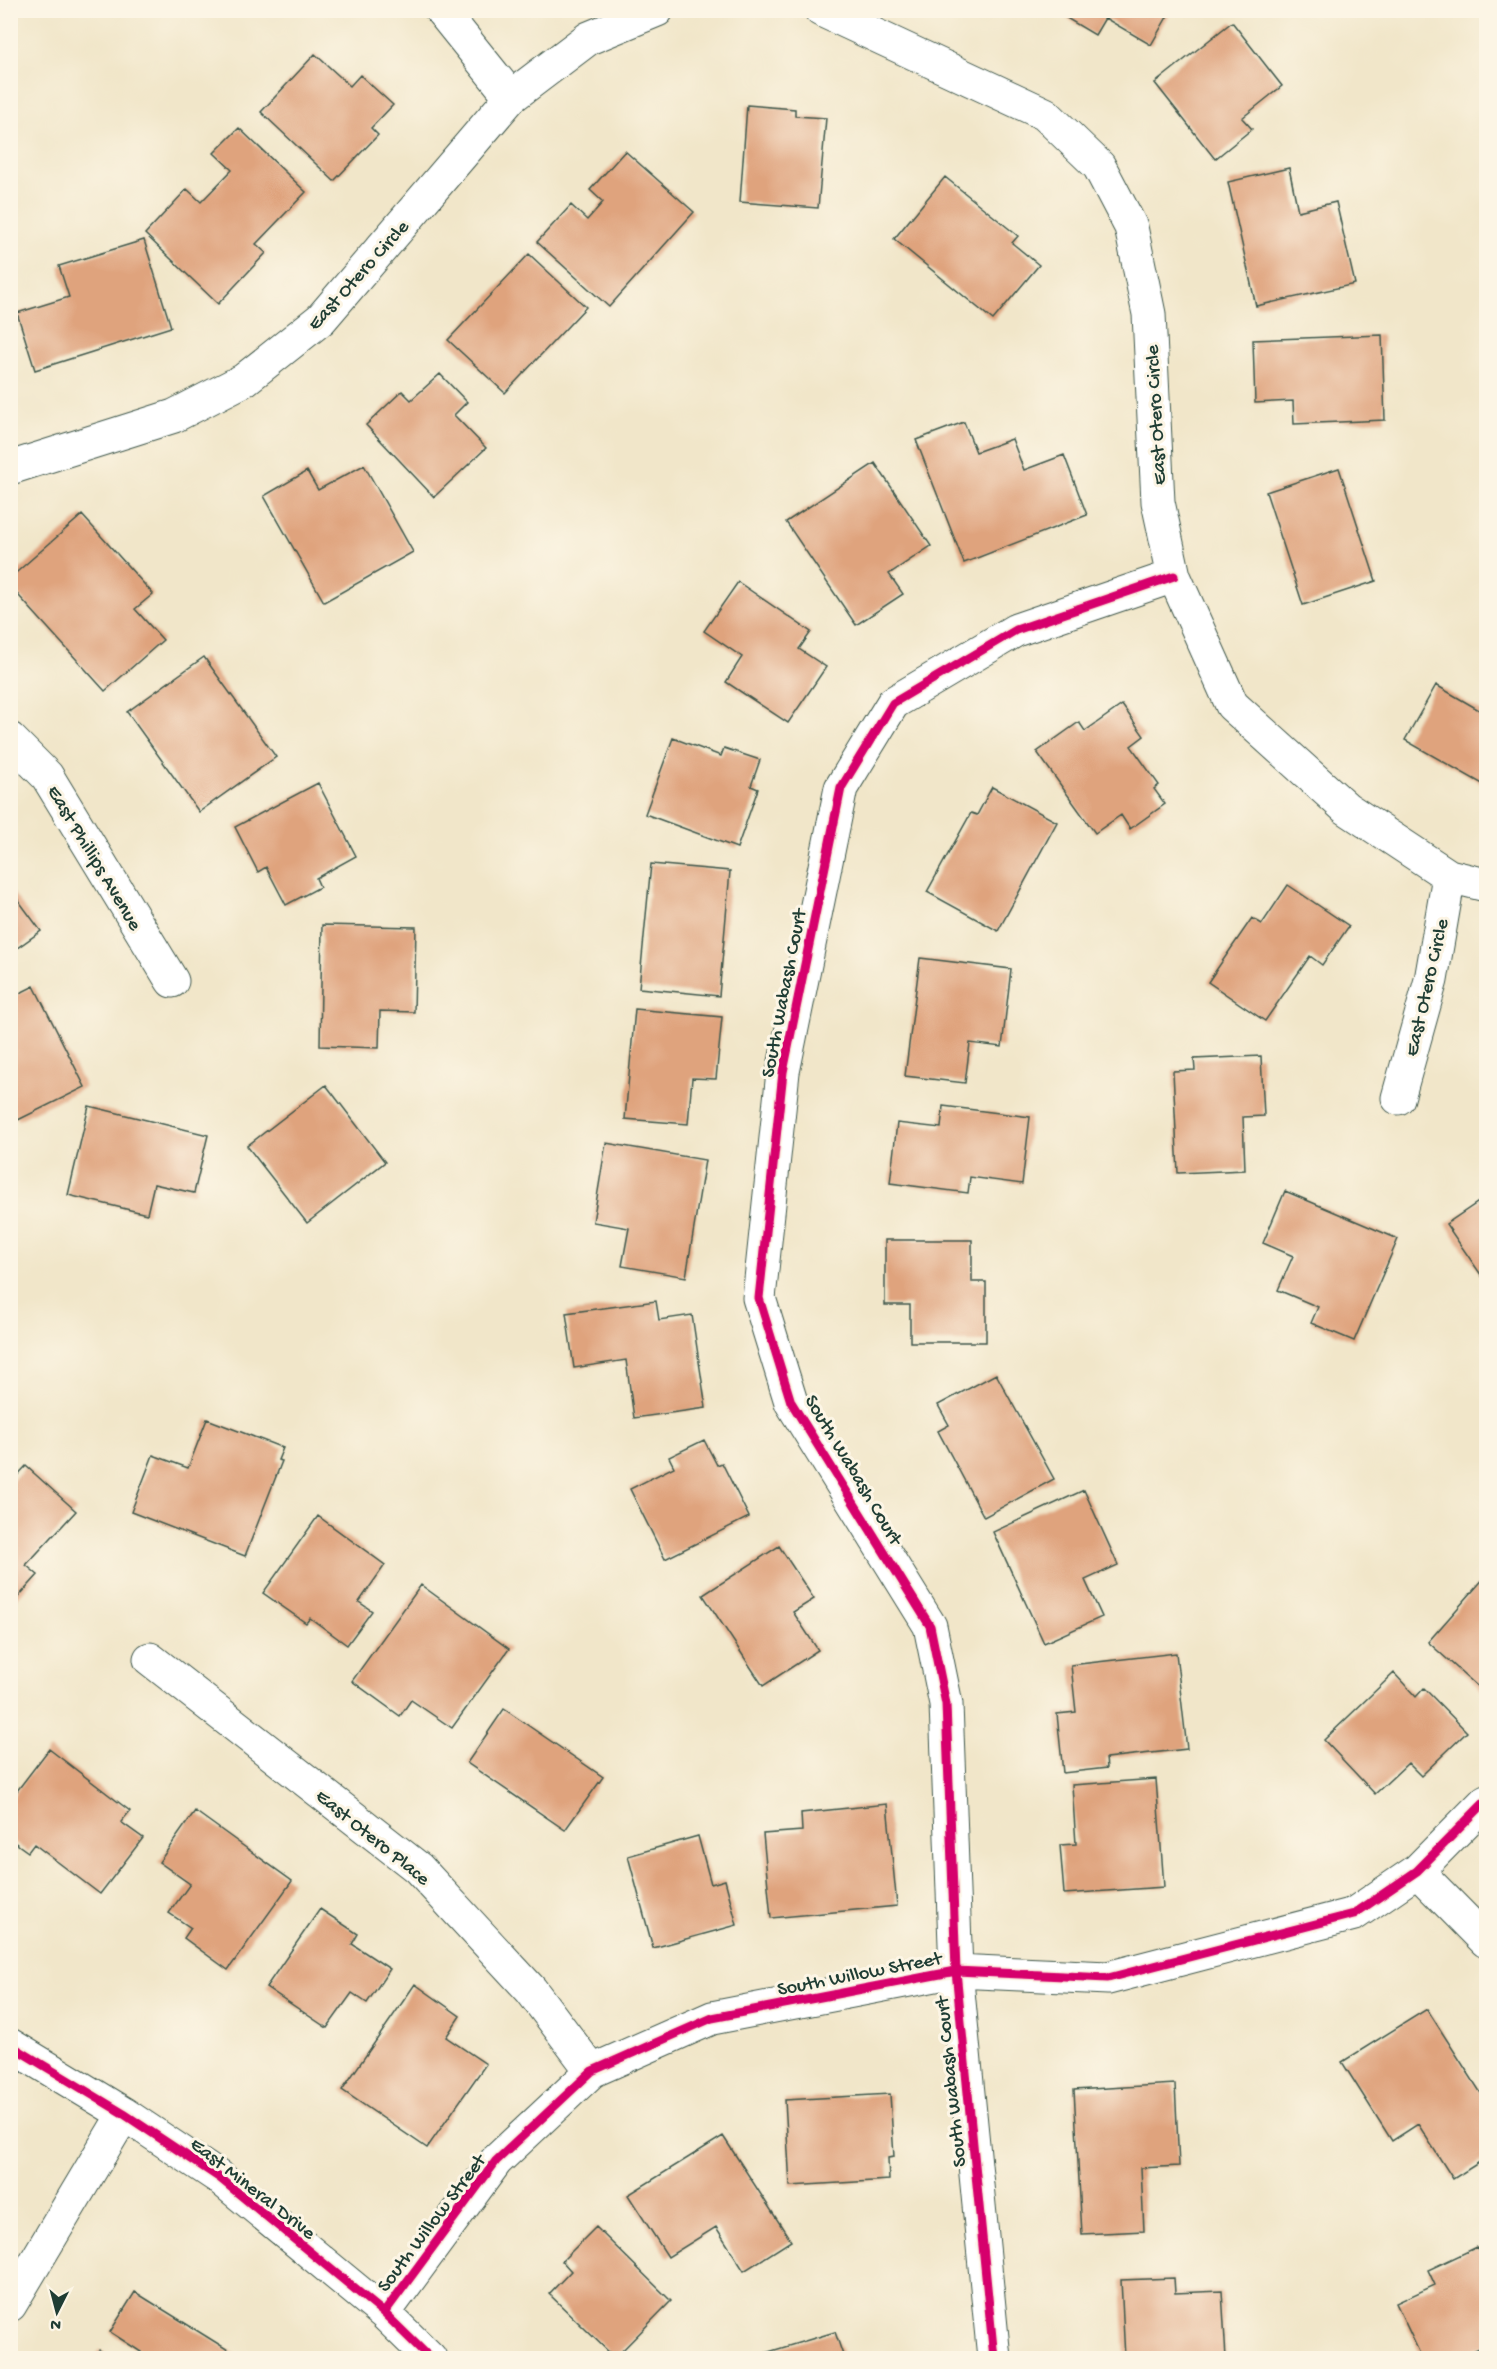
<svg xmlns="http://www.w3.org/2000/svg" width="1497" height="2369" font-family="'Gochi Hand',sans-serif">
	<rect width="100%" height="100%" fill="#fcf5e5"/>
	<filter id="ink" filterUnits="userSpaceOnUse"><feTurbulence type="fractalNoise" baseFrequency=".0167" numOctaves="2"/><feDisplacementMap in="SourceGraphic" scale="12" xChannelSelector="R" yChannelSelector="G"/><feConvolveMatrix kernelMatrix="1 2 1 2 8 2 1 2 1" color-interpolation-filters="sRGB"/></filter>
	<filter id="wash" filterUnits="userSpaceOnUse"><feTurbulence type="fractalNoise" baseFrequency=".008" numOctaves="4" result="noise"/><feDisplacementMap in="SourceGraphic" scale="24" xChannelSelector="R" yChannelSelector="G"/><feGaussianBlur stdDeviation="1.35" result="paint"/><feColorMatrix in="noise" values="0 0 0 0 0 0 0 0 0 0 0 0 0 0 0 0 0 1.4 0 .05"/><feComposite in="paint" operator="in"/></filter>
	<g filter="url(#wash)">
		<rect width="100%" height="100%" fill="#f1e6c9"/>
		<g id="blocks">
			<path fill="#dfa37d" d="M1053 10H1171L1151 45 1105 18 1095 35Z
				M1232 22 1282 86 1242 118 1252 129 1215 159 1155 83Z
				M315 54 350 86 360 75 393 105 371 128 378 135 334 181 261 112Z
				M747 105 795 109V116L826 118 818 208 740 202Z
				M239 128 306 192 256 244 266 253 218 304 145 234 187 189 201 202 232 170 214 153Z
				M625 151 694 212 609 307 537 242 571 205 587 220 603 202 590 190Z
				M1289 168 1298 211 1336 202 1355 284 1256 306 1228 182Z
				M945 177 1018 236 1012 243 1039 265 993 320 894 239Z
				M144 240 171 327 35 370 17 313 69 297 59 266Z
				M529 254 586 307 505 393 448 340Z
				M1382 335 1385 420 1294 424 1293 401 1255 403 1253 340Z
				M440 374 467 402 454 415 486 448 434 497 366 425 402 391 411 400Z
				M964 422 976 452 1012 439 1024 470 1064 455 1087 515 964 563 916 440Z
				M875 463 931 546 889 574 903 594 856 625 786 522Z
				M364 465 413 552 324 602 264 496 307 471 318 490Z
				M1339 468 1376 581 1303 605 1266 492Z
				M82 515 153 594 135 609 163 640 105 691 10 586V578Z
				M738 582 811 632 799 649 826 667 788 723 726 682 742 657 704 631Z
				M204 657 276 757 199 812 127 712Z
				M1436 685 1486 714V786L1405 740Z
				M1122 705 1144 736 1131 746 1159 785 1154 789 1165 804 1130 829 1121 815 1095 833 1037 752 1079 722 1085 731Z
				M673 738 721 756 724 748 760 760 751 786 758 789 737 848 645 814Z
				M318 783 356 856 316 878 320 887 286 905 266 867 258 872 235 827Z
				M992 787 1057 822 998 931 927 892 971 813 977 815Z
				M651 864 730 871 719 996 639 988Z
				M1288 885 1349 926 1322 965 1310 956 1265 1021 1208 982 1252 918 1262 924Z
				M10 889 41 931 10 953Z
				M322 925 416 927 414 1012 380 1011 379 1048 320 1046Z
				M920 958 1011 969 1002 1047 970 1043 965 1083 905 1076Z
				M34 986 85 1087 18 1120 10 1107V998Z
				M635 1009 722 1017 716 1079 692 1078 688 1124 625 1119Z
				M1261 1056 1264 1116 1243 1117 1245 1170 1178 1173 1173 1071 1195 1070 1194 1059Z
				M326 1085 385 1162 307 1223 247 1146Z
				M89 1106 208 1135 194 1193 154 1184 147 1214 68 1195Z
				M943 1106 1030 1117 1022 1184 970 1177 968 1193 890 1183 897 1123 941 1128Z
				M606 1143 705 1160 686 1277 622 1266 629 1228 593 1222Z
				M1285 1191 1398 1239 1354 1341 1311 1323 1318 1307 1278 1290 1293 1256 1263 1243Z
				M1483 1199 1486 1202V1282L1446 1224Z
				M885 1240H972V1282H986V1342H910V1305H885Z
				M656 1301 659 1320 692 1315 706 1408 634 1418 626 1360 574 1368 566 1313Z
				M996 1374 1054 1479 984 1517 938 1431 949 1425 938 1405Z
				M207 1419 283 1448 278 1460 282 1461 245 1556 131 1512 153 1455 188 1468Z
				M704 1440 717 1465 722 1463 749 1517 665 1559 630 1489 674 1467 669 1457Z
				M26 1466 76 1511 26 1565 38 1575 10 1606V1483Z
				M1084 1490 1118 1565 1085 1580 1102 1617 1044 1643 993 1532Z
				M318 1516 385 1565 359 1602 372 1611 347 1645 310 1618 306 1623 263 1593Z
				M779 1546 814 1599 793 1612 818 1650 763 1686 703 1595Z
				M1486 1576V1694L1428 1642Z
				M421 1585 509 1649 452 1728 411 1700 400 1716 352 1681Z
				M1176 1653 1187 1749 1106 1758 1107 1768 1063 1773 1057 1714 1076 1712 1071 1665Z
				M1394 1673 1416 1697 1424 1688 1467 1732 1421 1776 1408 1763 1375 1794 1324 1740Z
				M504 1709 603 1777 565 1830 467 1763Z
				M49 1749 130 1811 121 1822 143 1838 100 1894 34 1844 28 1852 10 1839V1800Z
				M1156 1779 1164 1887 1064 1894 1060 1845 1076 1844 1072 1785Z
				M887 1804 897 1906 771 1918 763 1834 802 1831 801 1813Z
				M195 1811 292 1881 228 1970 184 1938 191 1928 169 1913 190 1884 159 1862Z
				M698 1836 711 1884 725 1880 737 1925 653 1948 628 1856Z
				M320 1909 358 1934 352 1944 390 1969 367 2003 352 1993 327 2028 266 1987Z
				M415 1984 460 2016 446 2037 486 2064 427 2148 342 2090Z
				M1427 2009 1486 2101V2158L1453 2179 1418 2124 1392 2141 1342 2062Z
				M1175 2084 1179 2166 1141 2168 1144 2231 1082 2234 1074 2090Z
				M890 2094 894 2157 888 2158 889 2180 790 2186 785 2100Z
				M723 2136 791 2241 744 2271 716 2227 668 2257 628 2195Z
				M596 2227 671 2301 615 2358 549 2294 571 2271 562 2261Z
				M1477 2247 1486 2268V2345L1458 2358H1422L1396 2303 1435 2285 1428 2270Z
				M1174 2278 1175 2293 1222 2291 1226 2358H1125L1121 2280Z
				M135 2292 241 2358H137L141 2352 110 2332Z
				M835 2332 844 2358H748Z
				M99 2350 112 2358H94Z"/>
		</g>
	</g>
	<g filter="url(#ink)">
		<use href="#blocks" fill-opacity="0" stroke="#3e564a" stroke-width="1.5"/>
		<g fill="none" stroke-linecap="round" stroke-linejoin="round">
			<g stroke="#3e564a" stroke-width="35">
				<path id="minor" d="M441 10 511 97
					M821 10 1045 114 1099 166 1131 227 1149 314 1158 502 1174 576 1232 705 1346 808 1449 876 1486 885
					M10 468 174 416 244 380 321 319 511 97 589 38 657 10
					M10 739 47 776 172 981
					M1398 1098 1431 980 1449 876
					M150 1659 418 1868 531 1990 592 2071
					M1417 1871 1486 1941
					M10 2045 124 2114 220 2178 384 2313 430 2358
					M10 2305 124 2114
					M384 2313 496 2161 592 2071 712 2018 956 1971 1108 1978 1354 1914 1417 1871 1486 1801
					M994 2358 956 1971 946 1704 930 1626 791 1402 759 1298 783 1072 841 788 893 703 1016 630 1174 576"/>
			</g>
			<use href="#minor" stroke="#fff" stroke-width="33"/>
			<g stroke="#fcf5e5" stroke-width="13">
				<path id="cycleway" d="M10 2045 124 2114 220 2178 384 2313 430 2358
					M384 2313 496 2161 592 2071 712 2018 956 1971 1108 1978 1354 1914 1417 1871 1486 1801
					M994 2358 956 1971 946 1704 930 1626 791 1402 759 1298 783 1072 841 788 893 703 1016 630 1174 576"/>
			</g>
			<use href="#cycleway" stroke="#d6006c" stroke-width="9"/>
		</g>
	</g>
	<g text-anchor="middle" stroke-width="6" stroke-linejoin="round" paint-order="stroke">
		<g font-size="20" fill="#1f3d34" stroke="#fcf5e5">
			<text transform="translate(357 274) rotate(-48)" y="7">East Otero Circle</text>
			<text transform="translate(1154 415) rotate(-93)" y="7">East Otero Circle</text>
			<text transform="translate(96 857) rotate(59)" y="7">East Phillips Avenue</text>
			<text transform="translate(1425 987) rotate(-77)" y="7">East Otero Circle</text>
			<text transform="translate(782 993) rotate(-79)" y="7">South Wabash Court</text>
			<text transform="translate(855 1469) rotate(59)" y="7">South Wabash Court</text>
			<text transform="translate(374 1836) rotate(39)" y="7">East Otero Place</text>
			<text transform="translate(859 1972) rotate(-11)" y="7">South Willow Street</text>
			<text transform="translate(949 2082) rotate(-96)" y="7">South Wabash Court</text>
			<text transform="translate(254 2187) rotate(38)" y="7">East Mineral Drive</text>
			<text transform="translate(430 2222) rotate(-53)" y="7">South Willow Street</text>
		</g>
	</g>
	<rect width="1497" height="2369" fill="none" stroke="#fcf5e5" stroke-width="36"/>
	<g transform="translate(57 2312) rotate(186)" stroke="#fcf5e5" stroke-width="4.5" paint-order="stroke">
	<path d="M0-4.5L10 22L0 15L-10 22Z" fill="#1f3d34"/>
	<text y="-9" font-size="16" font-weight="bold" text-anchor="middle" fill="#1f3d34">N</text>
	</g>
</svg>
